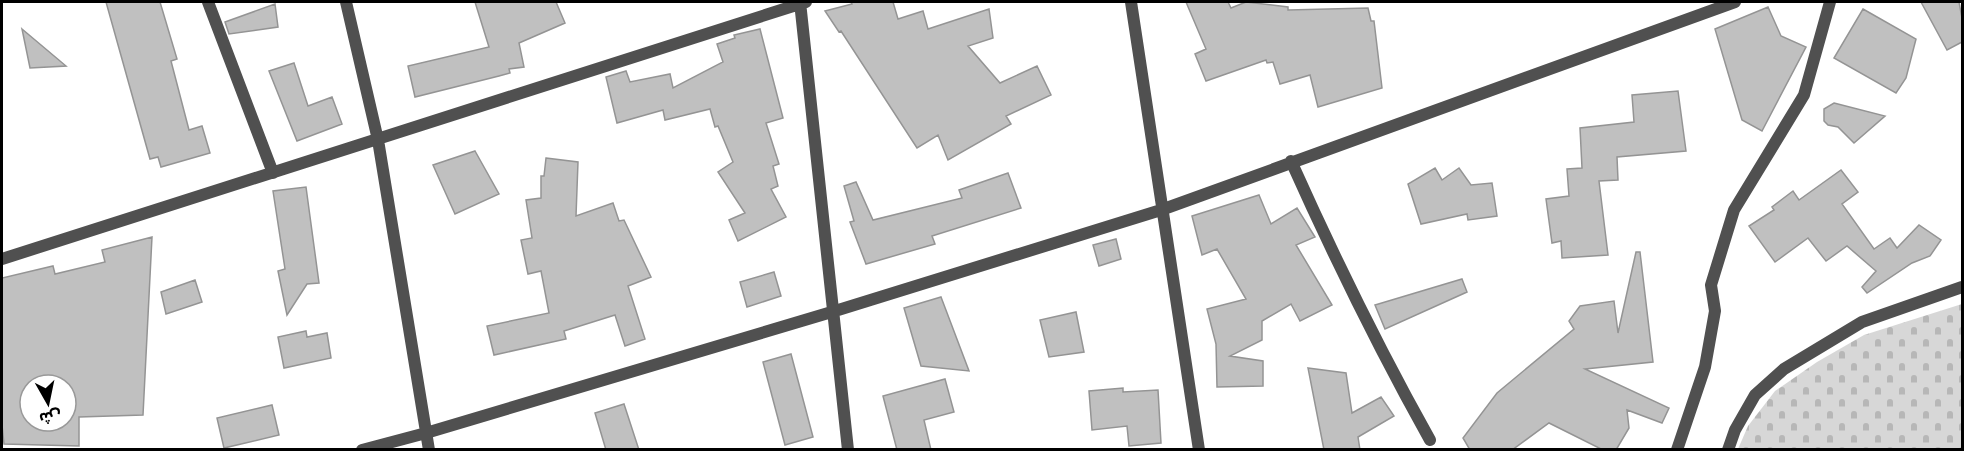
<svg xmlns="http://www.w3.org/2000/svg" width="1964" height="451" font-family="'PT Sans Narrow','Noto Sans Arabic',sans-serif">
	<defs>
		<pattern id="cemetery-stones" width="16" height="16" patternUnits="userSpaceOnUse" patternTransform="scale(1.5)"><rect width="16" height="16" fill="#d7d7d7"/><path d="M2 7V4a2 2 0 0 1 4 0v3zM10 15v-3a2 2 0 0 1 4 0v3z" fill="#b7b7b7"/></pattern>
	</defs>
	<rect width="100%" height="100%" fill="#fff"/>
	<path fill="url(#cemetery-stones)" d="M1962 304V449H1738L1748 426 1775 391 1817 362 1864 335Z"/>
	<path fill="#c0c0c0" stroke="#949494" stroke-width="1.5" fill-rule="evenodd" d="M106 2H160L177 59 171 61 189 130 202 126 210 153 161 167 158 157 150 159Z
		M475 2H556L565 23 519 43 524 67 509 69 510 73 499 76 415 97 408 66 489 47Z
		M851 2H893L898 19 923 11 928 29 989 9 993 38 968 46 1000 83 1037 66 1051 95 1006 116 1011 124 948 160 938 135 917 148 841 31 839 32 825 11 852 4Z
		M1186 2H1228L1231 8 1246 2 1288 7V10L1368 8 1371 21H1374L1382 88 1318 107 1310 75 1280 84 1273 62 1267 63 1266 60 1206 81 1195 54 1206 49Z
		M1921 2H1959L1962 18V42L1947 50Z
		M275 4 278 27 229 34 225 22Z
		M1768 7 1781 36 1806 47 1762 131 1742 120 1715 29Z
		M1863 9 1916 39 1906 78 1896 93 1834 58Z
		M22 29 66 66 30 68Z
		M760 29 783 118 766 123 779 164 773 166 778 186 771 189 786 217 738 241 729 220 745 213 718 172 733 162 718 126 715 127 710 109 665 120 663 110 617 123 606 77 626 71 630 82 670 74 673 88 723 62 717 44 735 38 734 35Z
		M294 63 308 106 332 97 342 124 297 141 269 71Z
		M1678 91 1686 151 1617 157 1618 180 1599 181 1608 255 1562 258 1561 241 1552 243 1546 199 1569 196 1567 169 1582 168 1580 128 1634 122 1632 95Z
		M1834 103 1885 116 1854 143 1838 127 1828 125 1824 121V109Z
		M475 151 499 194 455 214 433 165Z
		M546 158 578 162 576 216 613 203 619 221 624 220 651 277 628 286 645 339 625 346 615 315 564 331 566 339 494 355 487 326 549 313 541 271 528 274 521 240 532 238 526 200 541 198V176H544Z
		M1435 168 1442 180 1459 168 1471 185 1492 183 1497 216 1468 220 1467 214 1421 224 1408 184Z
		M1841 170 1858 192 1842 204 1874 249 1890 238 1897 248 1919 225 1941 240 1930 256 1912 263 1867 293 1862 287 1876 271 1847 246 1826 261 1808 238 1775 262 1749 226 1774 210 1772 207 1793 191 1799 200Z
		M1008 173 1021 208 932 236 935 244 866 264 850 222 854 221 844 186 856 182 873 220 962 198 959 190Z
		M306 187 319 283 307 284 287 315 278 271 285 269 273 191Z
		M1259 195 1271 224 1297 208 1315 237 1296 245 1332 305 1300 321 1291 304 1262 321V340L1230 356 1263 361V386L1217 387 1216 344 1207 309 1246 299 1217 249 1202 255 1192 216Z
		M152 237 143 415 79 417V446L4 444 2 425V278L53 266 55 274 105 262 102 250ZM30 385H66V421H30Z
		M1116 239 1121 259 1099 266 1093 245Z
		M1636 252H1640L1653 362 1585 369 1669 408 1662 423 1627 410 1629 428 1616 450H1603L1549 423 1512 450H1470L1463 438 1497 393 1574 329 1569 321 1580 306 1614 301 1618 333Z
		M774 272 781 296 747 307 740 282Z
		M1462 279 1467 292 1385 329 1375 305Z
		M195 280 202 302 166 314 161 292Z
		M941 297 969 371 921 366 904 308Z
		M1076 312 1084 352 1049 357 1040 320Z
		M306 331 307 337 327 333 331 358 284 368 278 337Z
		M791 354 813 437 785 445 763 362Z
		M1308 368 1346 373 1352 413 1381 397 1394 416 1358 437 1360 450H1324Z
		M945 379 954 412 924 420 931 450H897L883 396Z
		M1123 388V392L1158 390 1161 443 1129 446 1127 426 1092 430 1089 391Z
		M624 404 639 450H606L595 413Z
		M272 405 279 435 224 448 217 418Z"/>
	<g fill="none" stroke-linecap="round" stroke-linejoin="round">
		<path stroke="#505050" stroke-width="12" d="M208 2 273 173
			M346 2 378 140 429 450
			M800 2 848 450
			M1131 2 1199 450
			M1291 161C1334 257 1379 349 1430 440
			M2 259 806 2
			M362 450 426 433 835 311 1161 210 1735 2
			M1677 450 1705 367 1715 311 1711 285 1734 210 1804 95 1830 2
			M1728 450 1735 430 1755 395 1784 369 1862 322 1962 287"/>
	</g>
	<rect width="1964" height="451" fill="none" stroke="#000000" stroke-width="6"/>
	<g transform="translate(48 403) rotate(171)"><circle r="28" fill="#ffffff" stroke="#999999" stroke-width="1.5"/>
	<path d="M0-4.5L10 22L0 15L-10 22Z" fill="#000000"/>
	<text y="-9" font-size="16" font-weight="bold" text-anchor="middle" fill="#000000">ش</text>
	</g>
</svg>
